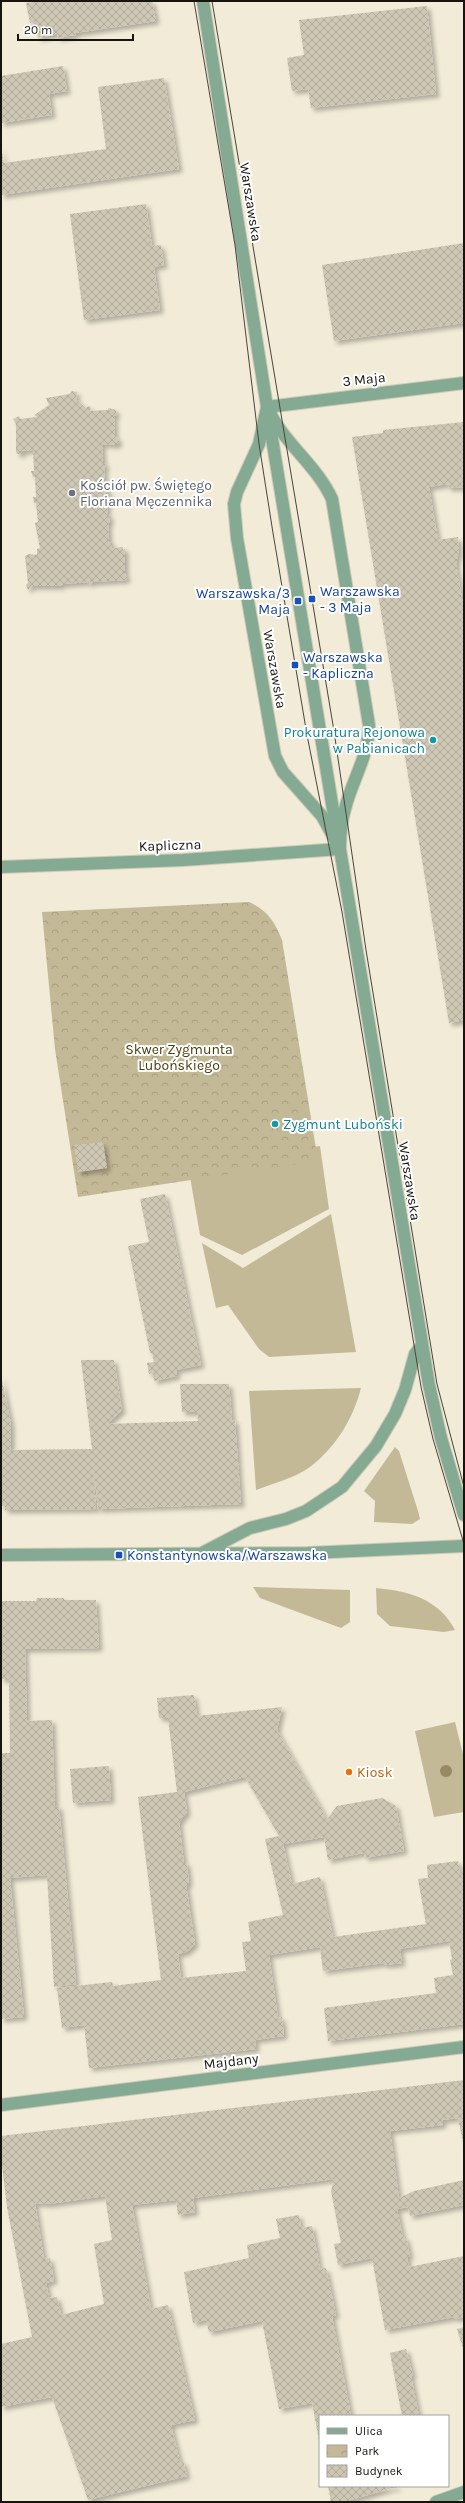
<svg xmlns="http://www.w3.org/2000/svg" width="465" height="2503" font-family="Karla,sans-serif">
	<defs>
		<pattern id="park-crowns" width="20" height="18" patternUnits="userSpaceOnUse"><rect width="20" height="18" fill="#c3b997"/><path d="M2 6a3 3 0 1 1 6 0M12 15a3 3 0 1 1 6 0" fill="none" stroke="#a79e81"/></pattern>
		<pattern id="building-cross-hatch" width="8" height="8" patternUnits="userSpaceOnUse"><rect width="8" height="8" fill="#cdc7b4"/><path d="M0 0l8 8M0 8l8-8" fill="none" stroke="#afaa9a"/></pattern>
		<filter id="shadow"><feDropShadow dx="3.5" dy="3.5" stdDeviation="2" flood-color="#0004"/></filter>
	</defs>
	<rect width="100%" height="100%" fill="#f1ebd7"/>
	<path fill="#c3b997" d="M320 1146 329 1209 242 1255 200 1235 188 1165Z
		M331 1214 356 1352 269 1357 259 1349 228 1305 216 1308 202 1243 243 1268Z
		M361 1388C353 1419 336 1447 310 1467 295 1478 274 1483 256 1490L249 1391Z
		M395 1447 399 1451 418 1511 420 1519 412 1524 374 1522 375 1501 364 1491Z
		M253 1587 350 1590V1622L341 1628 260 1598Z
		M376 1588C409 1591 439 1599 455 1630L444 1632 390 1626 377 1614Z
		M455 1722 464 1758V1812L434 1817 415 1731Z"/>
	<path fill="url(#park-crowns)" d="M249 902C268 911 274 921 282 940L318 1161 78 1197 55 1049 42 912Z"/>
	<path fill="url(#building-cross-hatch)" fill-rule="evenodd" filter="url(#shadow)" d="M41 1H152L156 21 75 33 76 35 58 38 57 34 38 38 36 22 30 23 26 3Z
		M427 6 436 94 311 108 308 89 292 91 287 58 304 55 299 20Z
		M63 66 67 91 49 94 52 115 1 123V76Z
		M164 78 179 169 1 195V147L4 163 106 149 98 87Z
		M146 204 152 246 161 245 164 265 154 267 160 310 84 320 70 214Z
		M464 243V323L334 341 322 265Z
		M72 391 77 392 76 399 86 408 89 406 91 408 90 411 108 410V408L116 410V416H114L115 437 118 438 119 442 116 445 102 444 103 463 106 464 104 471 106 489 108 490 107 515 110 516V522L108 523 109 543 112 542V549L120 547H123V550L125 549V573L127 578 126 580 93 582 89 585 90 582 63 584 60 586H32L28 590 26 585 28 583 25 556 29 554 37 555V549L40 548 35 523 38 522 36 503H34L33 497H36L35 477H33L31 471H34L33 450 22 451V454H17L16 452V424L13 419 19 416 20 419 37 417 34 415 49 405 46 398 70 394Z
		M464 422V487L449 488 447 484 429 487 438 540 458 537 459 551 456 564 464 610V1020L449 1023 352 437 383 433V430Z
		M103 1142 107 1168 78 1172 74 1145Z
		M165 1194 201 1365 176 1370 177 1376 154 1381 153 1373 149 1374 147 1363 154 1362 152 1353H150L128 1246 149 1242 140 1199Z
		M81 1360H114L122 1410 107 1424 198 1421 197 1412H182L180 1384H229L232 1420H235L241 1504 98 1509 93 1463 96 1509 5 1510V1506H1V1375L11 1424V1450L92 1449Z
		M37 1598H64V1600H96V1602L99 1648 25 1649 27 1721 52 1720 55 1807 59 1806 76 1984 54 1987 47 1875 10 1878 24 2017 1 2019V1753H10L9 1679H1V1601H36Z
		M194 1695 197 1716 282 1707 277 1730 327 1819 337 1806 382 1798 396 1806 404 1851 365 1858 364 1853 328 1860 324 1837 283 1844 292 1884 320 1877 333 1937 426 1924 418 1879 428 1878 427 1865 458 1861 460 1873H464V2024L328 2041 324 2008 436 1993 434 1978 453 1975 450 1960 452 1959 449 1941 400 1949 402 1963 385 1965 384 1963 323 1971 320 1947 269 1955 278 2018 282 2017 284 2036 255 2040 256 2049 89 2068 84 2025 62 2028 57 1988 112 1982 113 1986 161 1980 138 1797 177 1792 168 1718H159L157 1698ZM245 1777 279 1836 265 1839 283 1915 248 1922 251 1941 242 1942 246 1971 181 1978 178 1954 186 1952 195 1944 186 1884H189L187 1863H184L179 1822 187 1812 184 1792Z
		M109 1766 111 1800 73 1803 70 1769Z
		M464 2080V2147L458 2118 442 2120 443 2125 390 2131 399 2198 414 2191 464 2180V2205L410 2216 408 2207 397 2209 403 2238 406 2237 410 2256 407 2257 409 2267 464 2256V2317L455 2319 454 2317 385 2330 372 2258 338 2265 334 2244 341 2243 331 2191 334 2179 193 2198 195 2212 178 2215 176 2200 132 2205 151 2309 168 2305 195 2420 171 2425 180 2462 183 2461 187 2476 88 2500 52 2397 1 2407V2344L32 2337 7 2207 1 2157V2136ZM105 2196 112 2240 94 2244 104 2304 61 2315 57 2297 49 2298 46 2283 54 2281 50 2258 44 2259 35 2203 49 2204Z
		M299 2215 301 2228 312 2226 320 2269 326 2268 336 2315 332 2316 351 2416H320L319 2440 312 2403 279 2409 262 2321 209 2332 206 2320 193 2323 184 2272 249 2258 247 2245 280 2238 276 2219Z
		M464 2327V2352L457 2329Z
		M406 2349 413 2375 411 2376 419 2416H402L390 2353Z
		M328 2486H397V2488H392L344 2502H331Z"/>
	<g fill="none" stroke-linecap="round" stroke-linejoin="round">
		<g stroke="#cec9b7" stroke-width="14">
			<path id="service" d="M267 408 338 840"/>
		</g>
		<g stroke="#cec9b7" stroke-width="14">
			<path id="minor" d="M1 867 183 860 340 849
				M1 2105 464 2047
				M436 2502 464 2492"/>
		</g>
		<g stroke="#cec9b7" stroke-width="14">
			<path id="tertiary" d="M203 1 267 407C283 443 316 464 332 499L369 725C369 756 352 780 345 809 341 822 340 835 340 849L429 1385 441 1438 464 1515
				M267 407 259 444 237 492 234 504 237 538 275 756 283 772 322 816 339 847
				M267 407 464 383
				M202 1553 250 1528 286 1519 306 1511 342 1487 376 1446 395 1414 405 1390 415 1354 422 1345
				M1 1555 308 1553 464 1546"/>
		</g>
		<use href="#service" stroke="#84aa93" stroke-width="12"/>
		<use href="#minor" stroke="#84aa93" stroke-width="12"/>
		<use href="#tertiary" stroke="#84aa93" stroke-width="12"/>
		<path stroke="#48453b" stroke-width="1" d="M194 1 235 245 259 444 273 533 307 735 342 912 421 1387 433 1439 464 1544
			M212 1 334 731 366 950 437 1384 464 1487"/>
	</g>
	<circle fill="#958a64" cx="446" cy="1771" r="6"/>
	<circle fill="#6b7280" stroke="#fff" stroke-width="1.5" cx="72" cy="493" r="4"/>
	<g fill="#1a4fb4" stroke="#fff" stroke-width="1.5">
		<rect x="308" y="595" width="8" height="8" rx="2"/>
		<rect x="294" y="597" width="8" height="8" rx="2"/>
		<rect x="291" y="661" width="8" height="8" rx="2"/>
		<rect x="115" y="1551" width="8" height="8" rx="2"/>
	</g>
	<g fill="#0f9aa8" stroke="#fff" stroke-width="1.5">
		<circle cx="433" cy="740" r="4"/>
		<circle cx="275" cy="1124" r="4"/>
	</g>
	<circle fill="#e8710a" stroke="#fff" stroke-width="1.5" cx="349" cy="1772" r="4"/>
	<g text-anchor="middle" stroke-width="4" stroke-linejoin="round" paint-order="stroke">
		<g font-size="14" fill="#16140d" stroke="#fff">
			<text transform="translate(251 202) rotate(81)" y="5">Warszawska</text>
			<text transform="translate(364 379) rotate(-6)" y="5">3 Maja</text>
			<text transform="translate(275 669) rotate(80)" y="5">Warszawska</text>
			<text transform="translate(170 845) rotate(-2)" y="5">Kapliczna</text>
			<text transform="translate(410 1181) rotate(81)" y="5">Warszawska</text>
			<text transform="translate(231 2061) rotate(-7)" y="5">Majdany</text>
		</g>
		<g font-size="14" fill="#5b616d" stroke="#fff" text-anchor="start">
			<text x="80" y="490">Kościół pw. Świętego<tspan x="80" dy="16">Floriana Męczennika</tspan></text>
		</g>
		<g font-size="14" fill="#164399" stroke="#fff" text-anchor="start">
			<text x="320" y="596">Warszawska<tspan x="320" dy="16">- 3 Maja</tspan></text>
			<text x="290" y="598" text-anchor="end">Warszawska/3<tspan x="290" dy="16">Maja</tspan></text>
			<text x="303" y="662">Warszawska<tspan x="303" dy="16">- Kapliczna</tspan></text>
			<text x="127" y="1560">Konstantynowska/Warszawska</text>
		</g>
		<g font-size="14" fill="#0d838f" stroke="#fff" text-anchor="end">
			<text x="425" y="737">Prokuratura Rejonowa<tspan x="425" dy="16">w Pabianicach</tspan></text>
			<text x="283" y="1129" text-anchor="start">Zygmunt Luboński</text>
		</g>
		<g font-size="14" fill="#493b06" stroke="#fff">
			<text x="179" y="1054">Skwer Zygmunta<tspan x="179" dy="16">Lubońskiego</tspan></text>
		</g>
		<g font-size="14" fill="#c56008" stroke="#fff" text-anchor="start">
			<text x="357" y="1777">Kiosk</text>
		</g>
	</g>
	<rect width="465" height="2503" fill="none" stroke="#16140d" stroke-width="4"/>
	<rect x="319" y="2415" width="130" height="72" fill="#ffffff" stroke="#a2a19e"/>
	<rect x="327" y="2428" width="20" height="6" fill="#84aa93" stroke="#a2a19e"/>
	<text x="355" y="2435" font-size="12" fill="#16140d">Ulica</text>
	<rect x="327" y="2445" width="20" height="12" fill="url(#park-crowns)" stroke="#a2a19e"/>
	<text x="355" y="2455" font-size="12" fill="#16140d">Park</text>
	<rect x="327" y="2465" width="20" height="12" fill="url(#building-cross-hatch)" stroke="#a2a19e"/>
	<text x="355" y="2475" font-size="12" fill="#16140d">Budynek</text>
	<path d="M18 34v6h115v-6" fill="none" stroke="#16140d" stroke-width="2"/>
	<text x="24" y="34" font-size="12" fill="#16140d" stroke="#ffffff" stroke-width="3" paint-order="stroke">20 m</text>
</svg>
